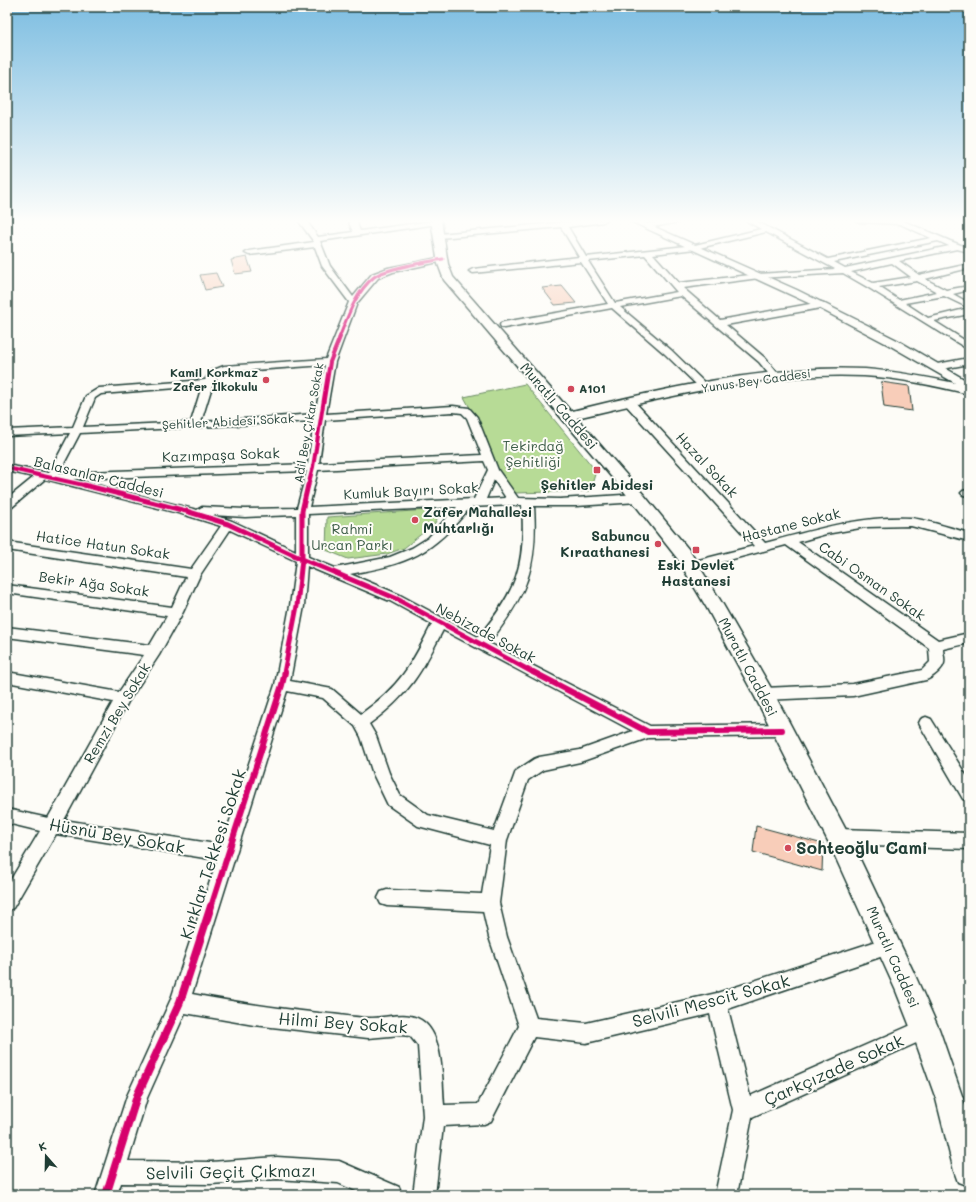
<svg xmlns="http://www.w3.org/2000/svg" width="976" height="1202" font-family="Mali,sans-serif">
	<rect width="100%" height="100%" fill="#fdfcf7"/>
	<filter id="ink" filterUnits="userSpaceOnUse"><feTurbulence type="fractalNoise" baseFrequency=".025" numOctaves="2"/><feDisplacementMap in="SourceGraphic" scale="8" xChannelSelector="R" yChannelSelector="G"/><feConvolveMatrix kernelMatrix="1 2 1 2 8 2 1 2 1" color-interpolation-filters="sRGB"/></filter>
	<g filter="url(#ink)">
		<path fill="#b7db96" stroke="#6b8c65" d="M525 384 596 471 590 491 515 493 502 479 485 435 464 397Z
			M442 509 435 523 404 548 387 554 348 559 326 550 327 517Z"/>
		<path fill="#f8cdb9" stroke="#1f3d34" d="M247 257 252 272 235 274 231 260Z
			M216 273 222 287 205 290 200 275Z
			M562 286 576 303 555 305 542 288Z
			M881 382 909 386 912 411 884 407Z
			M756 826 823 844 822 871 753 852Z"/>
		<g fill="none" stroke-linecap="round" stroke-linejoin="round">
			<g stroke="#1f3d34" stroke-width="5.5">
				<path id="service" d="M963 220 969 223"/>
			</g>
			<g stroke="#1f3d34" stroke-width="3">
				<path id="minor" d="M298 220H306L318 237 353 232 348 220H356L360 231 440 220V224H437L320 241 330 266 353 297 372 274 388 268 443 257 447 259 443 261 393 272 378 278 357 303 335 362 326 414 453 406 469 408 477 417 498 470 518 498 560 499 638 494 642 496 644 498 642 500 638 502 576 506H534C538 567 527 595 489 643L650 726 782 724 787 726 790 730 787 734 782 736 648 738 580 762 543 770 528 780 507 840 499 903 507 937 536 1018 586 1023 717 993 889 937 895 940 898 946 895 952 728 1009 750 1096 925 1019 932 1022 935 1029 932 1036 752 1117 737 1195H715L733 1110 710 1014 586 1043 534 1037 491 1121 484 1124 443 1126 435 1195H413L423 1116 418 1046 410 1036 401 1035 368 1038 254 1025 185 1013 147 1098 128 1161 211 1162 277 1157 339 1161 399 1187 402 1195H365L338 1183 277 1179 211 1184 121 1183 117 1195H95L127 1096 171 999 217 860 56 834 13 908 7 911V886L40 831 7 823V809L48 818 113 702 7 682V672L119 692 144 655 7 637V627L150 645 167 616 7 593V585L172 607 186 577 7 550V542L191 569 221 526 182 514 45 479 11 508 7 509V499L34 477 7 471V465L49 473 70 433 7 436V430L73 427 86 396 99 388 205 380 211 371 224 366 326 359 349 302 322 266 315 247 249 255 245 253 249 251 314 242ZM325 365 315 414 201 422 213 383 218 375 226 372ZM202 386 191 422 83 427 95 398 101 394ZM453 412 462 413 467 418 482 455 319 463 325 420ZM314 421 308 464 59 473 80 433ZM484 461 488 470 474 499 309 507 318 470ZM307 471 297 508 245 509 202 507 197 510 73 479ZM494 480 506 498 486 499ZM514 505H522C526 565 517 591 478 637L400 595 350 574C408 564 433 554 470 507ZM457 507 428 538 412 548 390 557 335 568 308 557V514ZM212 515 245 517 296 515V551L232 521ZM230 530 296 561 290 606 275 685 222 845 64 820 128 702 159 655 183 612 200 575ZM307 566 390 601 432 624C411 666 400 686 361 714L332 689 290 681 304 606ZM443 630 633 731 580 750 539 757 534 759 516 771 494 831 428 815 400 795 389 773 376 736 369 724C409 695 421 673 443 630ZM287 691 323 698 355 726 361 737 373 774 388 805 418 826 490 845 482 894 387 890 381 892 378 898 381 904 387 906 483 911 489 937 519 1026 478 1104 444 1105C442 1081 444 1034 421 1020 405 1010 384 1019 367 1018 351 1017 335 1014 319 1013 276 1008 234 1002 192 994Z
					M586 220H607L603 222 568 227 586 257 695 245 761 229 745 220H754L828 259 931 238 900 224 859 222 855 220H901L950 241 969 248V252L957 249 899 261 919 275 969 264V268L925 279 946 290 969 286V290L953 294 969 303V314L934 321 969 343V350L869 288 843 273 759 278 683 288 720 320 821 302 824 303 825 305 821 308 726 325 765 358 780 376 775 379 772 378 759 362 681 296 620 307 671 350 707 385 709 387 707 389H701L665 354 612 308 504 328 501 327 500 325 501 323 504 322 608 304 581 262 473 273 469 271 473 269 579 257 561 227 439 238 435 236 439 234ZM766 232 835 269 759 274 679 283 653 254 695 249ZM938 241 949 246 845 268 834 262ZM645 255 677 292 615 303 588 261ZM892 263 911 277 873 283 851 272ZM917 281 937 292 899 300 879 287ZM944 296 969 308 928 318 905 303Z
					M668 220H683L679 222 647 228 643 226 647 224Z
					M969 358V364L937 370 932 367 937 364Z
					M629 399 633 400 765 543C815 530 857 516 910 518 925 519 953 529 969 533V541L911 526 866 527 826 534 798 542 938 640 969 633V643L943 649C943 653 945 659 944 663 943 669 932 678 926 680L853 696 764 700 759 698 757 694 759 690 764 688 853 684 922 670 930 662 929 648 786 545 691 570 687 569 685 566 687 563 754 546 625 404 624 402Z
					M967 490H969V496L963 495 961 493 963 491Z
					M926 717 931 719 969 780V801L963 799 921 727 919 723 921 719Z
					M838 829 969 833V849L838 845 832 842 830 837 832 832Z"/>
			</g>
			<g stroke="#1f3d34" stroke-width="3">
				<path id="tertiary" d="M628 220H639L797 290 897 340 969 382V394C935 386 900 378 864 376 765 371 664 398 568 420L564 419 562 416 564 413C656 390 770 364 865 369 895 371 925 377 955 383L889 345 815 306Z"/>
			</g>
			<g stroke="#1f3d34" stroke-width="3">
				<path id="secondary" d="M431 220H441L448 264 453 277 644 495 689 550 722 603 771 688 846 830 914 973 939 1029 969 1116V1186L958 1182 954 1171 936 1099 911 1029 896 991 829 843 755 697 708 610 677 558 632 501 444 280 438 264Z"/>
			</g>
			<use href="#service" stroke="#fdfcf7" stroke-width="3.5"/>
			<use href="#minor" fill="#fdfcf7" fill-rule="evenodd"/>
			<use href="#tertiary" fill="#fdfcf7" fill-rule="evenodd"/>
			<use href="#secondary" fill="#fdfcf7" fill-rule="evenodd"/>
			<g stroke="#fdfcf7" stroke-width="4.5">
				<path id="cycleway-far4" d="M339 338C348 316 355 293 374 277 385 268 428 262 443 259"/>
			</g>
			<g stroke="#fdfcf7" stroke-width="6">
				<path id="cycleway-far3" d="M7 468 88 486
					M308 486 313 467 330 362 340 337"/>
			</g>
			<g stroke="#fdfcf7" stroke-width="8">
				<path id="cycleway-far2" d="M84 485 186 511 228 524 302 559 395 598 534 673
					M284 673 297 606 302 559V511L308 485"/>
			</g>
			<g stroke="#fdfcf7" stroke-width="8">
				<path id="cycleway-far1" d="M533 672 648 732 782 730
					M211 907 282 685 285 672"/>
			</g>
			<g stroke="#fdfcf7" stroke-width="10">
				<path id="cycleway" d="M106 1195 137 1096 180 1002 211 906"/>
			</g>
			<use href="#cycleway-far4" stroke="#d6006c" stroke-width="3"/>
			<use href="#cycleway-far3" stroke="#d6006c" stroke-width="4"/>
			<use href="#cycleway-far2" stroke="#d6006c" stroke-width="5"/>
			<use href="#cycleway-far1" stroke="#d6006c" stroke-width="6"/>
			<use href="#cycleway" stroke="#d6006c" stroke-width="8"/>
		</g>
	</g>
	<linearGradient id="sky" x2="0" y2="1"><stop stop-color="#7cbde1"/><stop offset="0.57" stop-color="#fefefb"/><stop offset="1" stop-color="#fefefb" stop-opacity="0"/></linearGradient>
	<rect width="976" height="388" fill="url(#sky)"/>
	<g fill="#d1495b" stroke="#fdfcf7" stroke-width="1.5">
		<circle cx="266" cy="380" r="4"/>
		<circle cx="571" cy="389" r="4"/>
		<rect x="593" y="466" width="8" height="8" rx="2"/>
		<circle cx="415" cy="520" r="4"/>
		<circle cx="658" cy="544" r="4"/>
		<rect x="692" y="546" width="8" height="8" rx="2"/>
		<circle cx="788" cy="848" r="4"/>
	</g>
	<g text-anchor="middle" stroke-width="4" stroke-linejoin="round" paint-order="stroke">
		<g font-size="12" font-weight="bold" fill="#1f3d34" stroke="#fdfcf7" text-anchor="end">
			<text x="258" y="377">Kamil Korkmaz<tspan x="258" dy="14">Zafer İlkokulu</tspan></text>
			<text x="579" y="393" text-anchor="start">A101</text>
		</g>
		<g font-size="12" fill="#1f3d34" stroke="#fdfcf7">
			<text transform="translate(756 381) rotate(-8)" y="4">Yunus Bey Caddesi</text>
			<text transform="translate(228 422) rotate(-3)" y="4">Şehitler Abidesi Sokak</text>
			<text transform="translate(309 423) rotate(-80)" y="4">Adil Bey Çıkar Sokak</text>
		</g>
		<g font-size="14" fill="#1f3d34" stroke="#fdfcf7">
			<text transform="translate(559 406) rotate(49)" y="5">Muratlı Caddesi</text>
			<text transform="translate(221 455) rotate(-2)" y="5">Kazımpaşa Sokak</text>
			<text transform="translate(707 465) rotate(47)" y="5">Hazal Sokak</text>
			<text transform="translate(99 477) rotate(14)" y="5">Balasanlar Caddesi</text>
			<text transform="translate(411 491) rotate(-3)" y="5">Kumluk Bayırı Sokak</text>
			<text transform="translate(791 525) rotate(-14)" y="5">Hastane Sokak</text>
			<text transform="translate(103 545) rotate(8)" y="5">Hatice Hatun Sokak</text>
			<text transform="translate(872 581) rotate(35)" y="5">Cabi Osman Sokak</text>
			<text transform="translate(94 584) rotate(8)" y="5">Bekir Ağa Sokak</text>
			<text transform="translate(486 633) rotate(28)" y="5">Nebizade Sokak</text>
			<text transform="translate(748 667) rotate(62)" y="5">Muratlı Caddesi</text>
			<text transform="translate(117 713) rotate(-59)" y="5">Remzi Bey Sokak</text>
			<text transform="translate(893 957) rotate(66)" y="5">Muratlı Caddesi</text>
		</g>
		<g font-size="14" fill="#3d5d48" stroke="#fdfcf7">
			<text x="533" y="451">Tekirdağ<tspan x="533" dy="16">Şehitliği</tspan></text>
			<text x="352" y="534">Rahmi<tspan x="352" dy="16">Urcan Parkı</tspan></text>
		</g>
		<g font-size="14" font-weight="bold" fill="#1f3d34" stroke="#fdfcf7">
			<text x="597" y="490">Şehitler Abidesi</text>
			<text x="423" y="517" text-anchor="start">Zafer Mahallesi<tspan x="423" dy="16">Muhtarlığı</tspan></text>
			<text x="650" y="541" text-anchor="end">Sabuncu<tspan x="650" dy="16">Kıraathanesi</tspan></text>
			<text x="696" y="570">Eski Devlet<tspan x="696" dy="16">Hastanesi</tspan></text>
		</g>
		<g font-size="17" fill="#1f3d34" stroke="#fdfcf7">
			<text transform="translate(117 836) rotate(10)" y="6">Hüsnü Bey Sokak</text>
			<text transform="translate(213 854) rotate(-72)" y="6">Kırklar Tekkesi Sokak</text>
			<text transform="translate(711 1001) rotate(-15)" y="6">Selvili Mescit Sokak</text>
			<text transform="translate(343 1023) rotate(4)" y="6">Hilmi Bey Sokak</text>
			<text transform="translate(834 1070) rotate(-24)" y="6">Çarkçızade Sokak</text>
			<text transform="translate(231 1172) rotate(-1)" y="6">Selvili Geçit Çıkmazı</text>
		</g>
		<g font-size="17" font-weight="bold" fill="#1f3d34" stroke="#fdfcf7" text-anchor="start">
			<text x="796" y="854">Sohteoğlu Cami</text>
		</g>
	</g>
	<rect width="976" height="1202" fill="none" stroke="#fdfcf7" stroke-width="24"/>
	<rect x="12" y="12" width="952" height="1178" fill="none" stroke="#1f3d34" stroke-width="1.5" filter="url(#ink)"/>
	<g transform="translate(46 1156) rotate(340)" stroke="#fdfcf7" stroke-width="3" paint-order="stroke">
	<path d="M0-3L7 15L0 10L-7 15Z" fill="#1f3d34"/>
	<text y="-6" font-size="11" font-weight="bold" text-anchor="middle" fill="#1f3d34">K</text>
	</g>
</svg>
